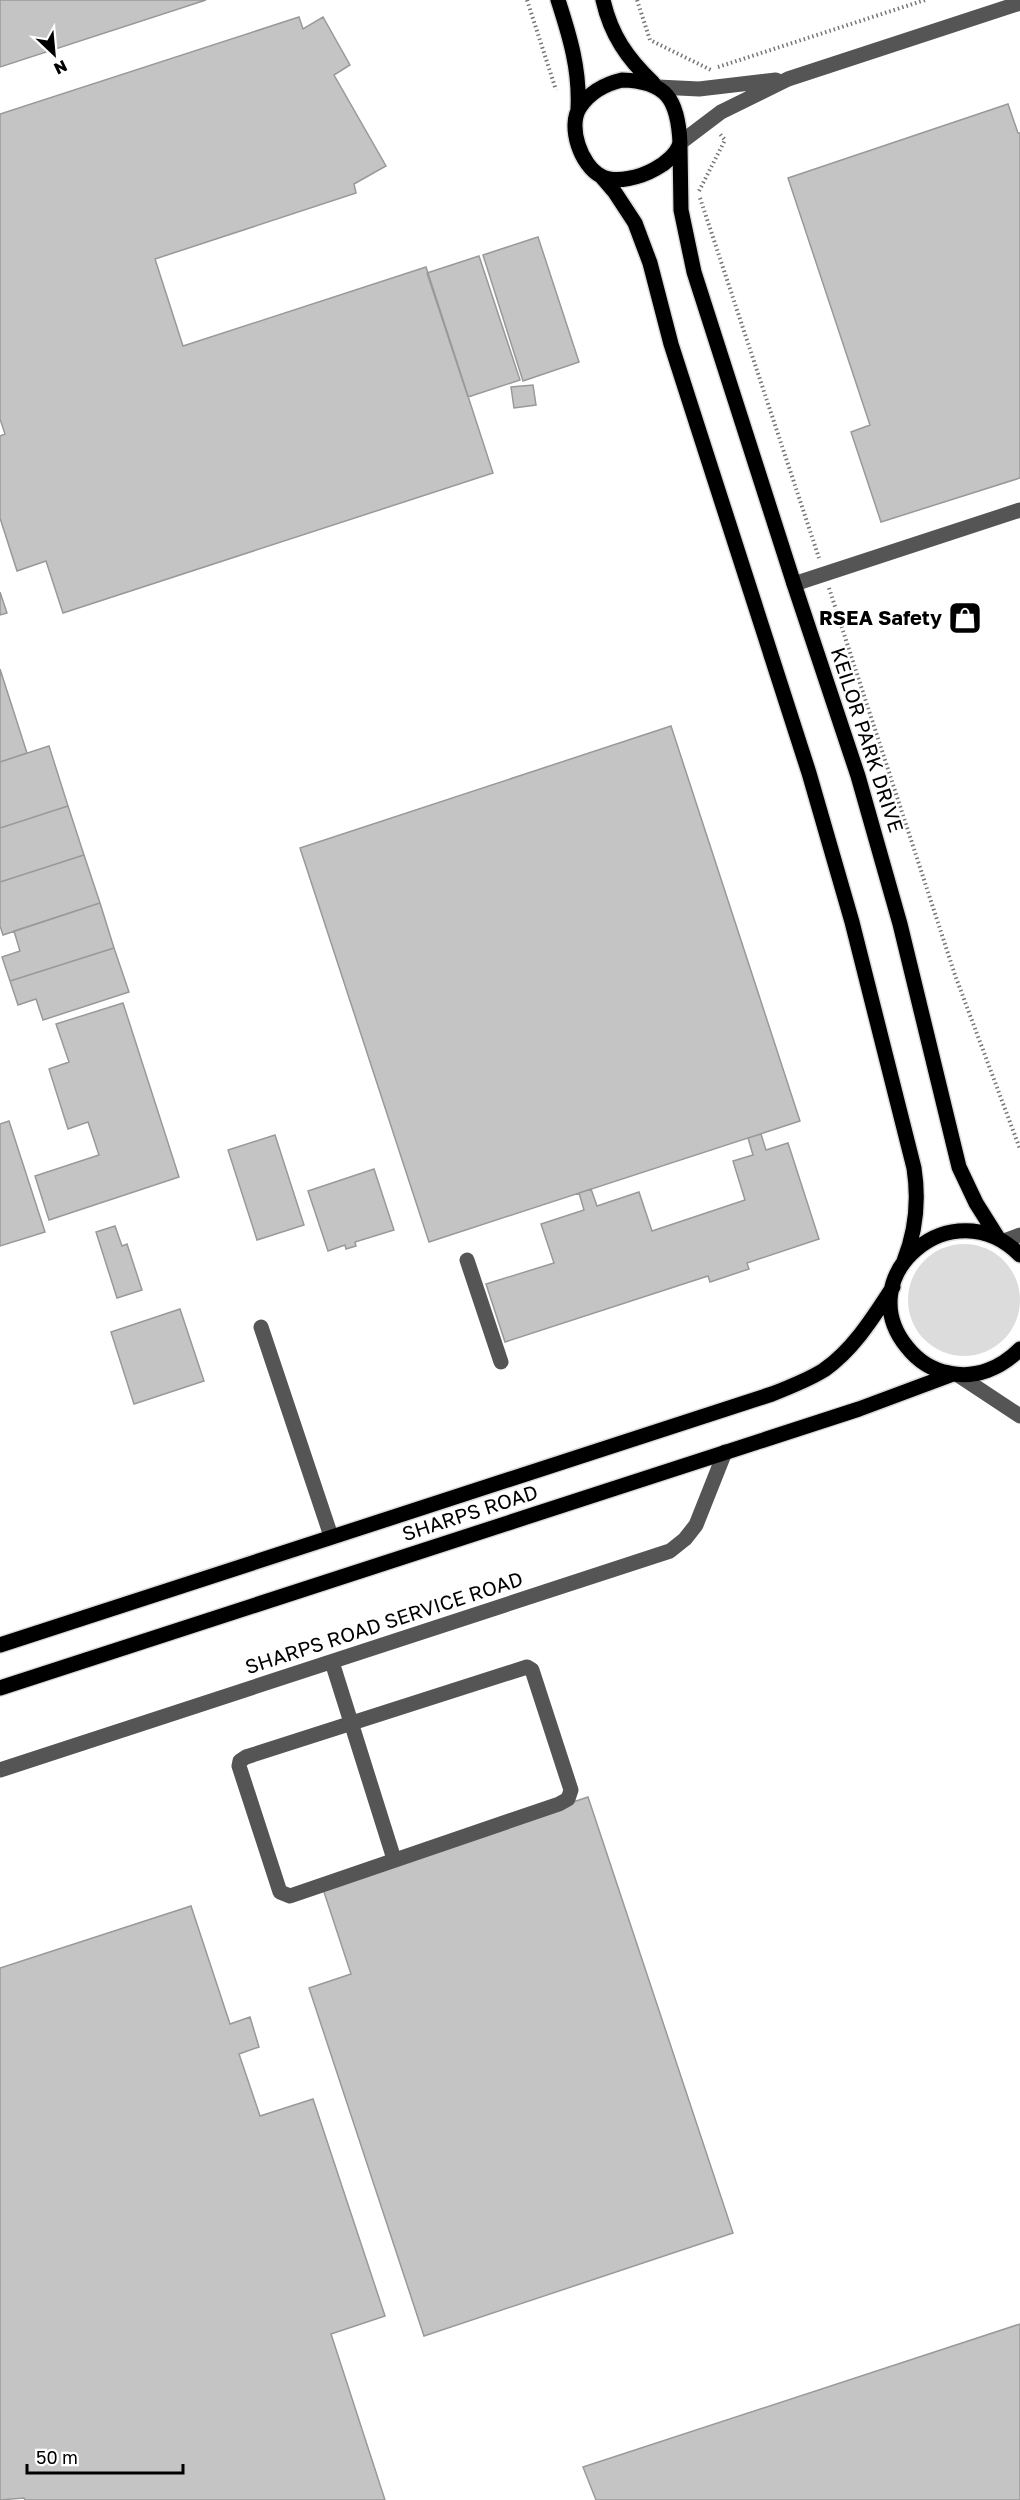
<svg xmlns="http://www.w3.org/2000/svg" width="1020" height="2500" font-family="'Golos Text',sans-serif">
	<rect width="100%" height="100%" fill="#fff"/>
	<path fill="#dcdcdc" d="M908 1300a56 56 0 1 1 112 0a56 56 0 1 1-112 0Z"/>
	<path fill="#c4c4c4" stroke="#999" stroke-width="1.5" d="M0 0H206L0 67Z
		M299 17 303 29 323 17 350 65 334 75 386 166 354 184 356 193 155 259 183 346 426 267 493 473 63 613 46 561 17 571 0 518V436L5 434 0 419V114Z
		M1008 104 1018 133H1020V478L881 522 851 432 870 425 788 178Z
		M538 237 579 362 523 381 483 255Z
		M479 256 520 380 468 397 427 273Z
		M533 385 536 405 514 408 511 387Z
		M0 592 7 613 0 615Z
		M0 669 27 753 0 762Z
		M671 726 800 1121 429 1242 300 848Z
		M49 746 68 806 0 828V762Z
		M68 806 84 855 0 882V828Z
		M84 855 100 903 3 935 0 926V882Z
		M100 903 114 948 10 981 2 957 20 951 14 931Z
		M114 948 129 992 43 1020 36 999 18 1005 10 981Z
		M123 1003 179 1177 49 1220 35 1176 99 1155 88 1122 68 1129 49 1069 69 1062 56 1024Z
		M9 1121 45 1232 0 1246V1124Z
		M761 1134 766 1150 788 1143 819 1239 747 1263 749 1269 710 1282 708 1276 505 1342 486 1284 554 1263 541 1224 584 1210 579 1193 591 1189 597 1206 639 1192 652 1231 745 1200 733 1161 753 1155 748 1138Z
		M275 1135 304 1225 257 1240 228 1150Z
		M374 1169 394 1230 355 1242 356 1246 346 1249 345 1245 328 1251 308 1191Z
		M115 1226 122 1246 127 1244 142 1290 117 1298 96 1232Z
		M180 1309 204 1381 134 1404 111 1332Z
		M588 1797 733 2233 424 2336 309 1988 351 1974 322 1886Z
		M191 1906 230 2024 250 2017 259 2047 239 2054 260 2116 313 2099 385 2316 331 2334 385 2500H25L24 2498 0 2500V1968Z
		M1020 2324V2500H596L583 2467Z"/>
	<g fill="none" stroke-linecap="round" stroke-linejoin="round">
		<g stroke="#dbdbdb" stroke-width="18">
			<path id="major" d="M558 0C570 37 580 70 578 109
				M603 0C611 35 627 58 653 83
				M622 80C667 81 678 100 680 143 677 154 665 164 655 169 641 177 616 184 601 176 581 166 567 126 580 107 590 92 605 84 622 80Z
				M680 147 681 210 694 272 794 584 858 776 900 924 959 1167 976 1203 998 1238
				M602 177 614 191 635 223 650 263 671 344 809 773 852 922 914 1168C919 1200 916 1231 904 1261
				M1020 1255C953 1187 849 1276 907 1347 918 1361 932 1370 949 1373 976 1379 1001 1368 1020 1349
				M0 1645 772 1394C790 1387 808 1380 824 1370 854 1349 874 1316 893 1287
				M0 1688 859 1409 953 1374"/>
		</g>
		<path stroke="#777" stroke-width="4" stroke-dasharray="1.5 3" stroke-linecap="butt" d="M527 0 556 90
			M637 0 650 40 711 70
			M718 67 925 0
			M699 191 725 140 720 134
			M700 198 819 558
			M829 588 955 975 1020 1149"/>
		<path stroke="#555" stroke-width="15" d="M658 87 699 89 776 80
			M680 143 721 112 788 79 1020 3
			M794 584 1020 510
			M1004 1241 1020 1235
			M467 1260 501 1362
			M261 1327 331 1536
			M958 1375 1020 1416
			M332 1662 394 1859
			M527 1667 532 1670 571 1790 568 1799 559 1804 290 1896 280 1892 239 1766 240 1761 246 1757Z
			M0 1770 670 1551 685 1539 696 1525 725 1452"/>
		<use href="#major" stroke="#000" stroke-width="15"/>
	</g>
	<defs>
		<g id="shop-square" transform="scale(1.725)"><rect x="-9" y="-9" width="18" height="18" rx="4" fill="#000" stroke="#fff"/><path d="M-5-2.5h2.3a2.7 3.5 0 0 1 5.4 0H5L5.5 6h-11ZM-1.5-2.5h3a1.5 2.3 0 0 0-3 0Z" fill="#fff"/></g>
	</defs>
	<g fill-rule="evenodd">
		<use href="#shop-square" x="965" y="618"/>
	</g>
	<g text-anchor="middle" stroke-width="4.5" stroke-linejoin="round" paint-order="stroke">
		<g font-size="20" font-weight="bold" fill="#000" stroke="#fff" text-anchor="end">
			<text x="942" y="625">RSEA Safety</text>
		</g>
		<g font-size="20" fill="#000" stroke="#fff">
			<text transform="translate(867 740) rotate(72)" y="7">KEILOR PARK DRIVE</text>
			<text transform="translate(470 1513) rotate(-18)" y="7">SHARPS ROAD</text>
			<text transform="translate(384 1623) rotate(-18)" y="7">SHARPS ROAD SERVICE ROAD</text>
		</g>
	</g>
	<g transform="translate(54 54) rotate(154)" stroke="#ffffff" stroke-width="4.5" paint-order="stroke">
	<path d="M0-4.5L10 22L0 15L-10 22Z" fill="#000000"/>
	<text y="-9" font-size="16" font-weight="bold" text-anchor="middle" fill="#000000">N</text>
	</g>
	<path d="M27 2464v9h156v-9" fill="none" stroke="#000000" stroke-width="3"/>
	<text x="36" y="2464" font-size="18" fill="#000000" stroke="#ffffff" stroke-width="4.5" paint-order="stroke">50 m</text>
</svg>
